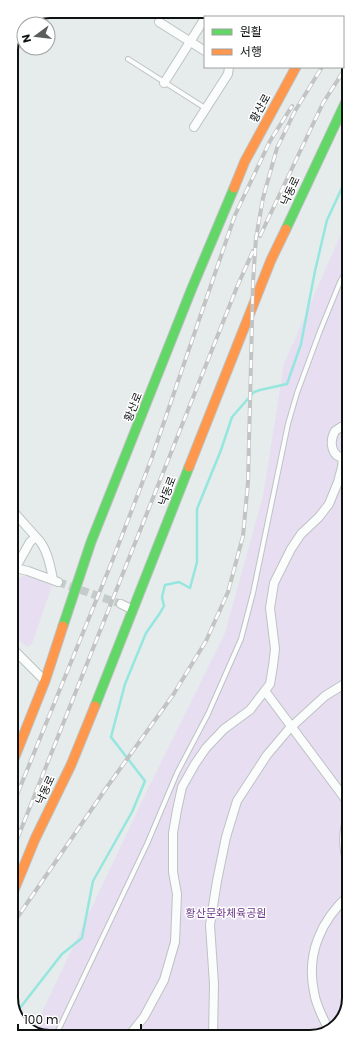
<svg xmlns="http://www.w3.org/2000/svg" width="360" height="1048" font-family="Poppins,'Noto Sans KR',sans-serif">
	<rect width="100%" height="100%" fill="#e5eceb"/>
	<path fill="#e7def2" d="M348 218 349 998 341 1022 320 1036 48 1037 33 1031 146 793 225 633 263 496 284 364Z
		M30 575 52 586 32 644 27 647 12 634V586C16 578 22 576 30 575Z"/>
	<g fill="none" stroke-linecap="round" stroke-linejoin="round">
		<path stroke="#94e6de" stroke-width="2.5" d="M16 1013 62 954 82 938 93 881 132 812 145 781 111 737 125 684 146 633 160 613 164 606 162 597 165 585 179 582 190 588 197 562V509L221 450 232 417 254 392 260 390 287 384 301 344 315 271 327 220 348 175"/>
		<path stroke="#c5cbca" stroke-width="8" stroke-dasharray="8 4" stroke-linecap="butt" d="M58 582 121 604"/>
		<g stroke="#bdc2c2" stroke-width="6">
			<path id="lane" d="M128 59 205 108
				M55 1037 147 844 177 773 208 714 241 639 253 593 288 424 297 393 320 331 340 282 348 268"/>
		</g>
		<g stroke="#bdc2c2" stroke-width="10">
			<path id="street" d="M243 11 252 17
				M159 22 205 51
				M164 83 205 18
				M194 127 228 74 229 67
				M346 458C331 458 329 442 335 431L341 427 348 426
				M12 510 36 537 30 542 12 574
				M36 537C47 547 50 565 53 579
				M15 568 28 571 58 582
				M121 604 133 610
				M12 648 45 681
				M265 691 349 804
				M349 813C342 834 343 848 349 869
				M329 1030C323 1018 316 1006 314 992 306 954 321 920 349 895
				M213 1036 214 984 210 925 217 881 226 837 237 801 267 755 289 729 325 696 349 681
				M128 1037 144 1017 164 980 175 942 177 894 173 872V833L177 810 182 787 195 764 206 748 224 729 250 710 270 684 273 666 275 649 270 608 274 583 291 549 301 534 319 517 329 504 338 482 342 467 343 458"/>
		</g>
		<g stroke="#bdc2c2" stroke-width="11">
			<path id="fast" d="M286 229 348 97
				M63 626 91 542 192 288 234 188
				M95 706 189 467"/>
		</g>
		<g stroke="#bdc2c2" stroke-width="11">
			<path id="slow" d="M234 188 245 161 296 67
				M189 467 271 260 286 229
				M12 764 45 681 63 626
				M12 895 35 839 71 765 95 706"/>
		</g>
		<use href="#lane" stroke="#fbfcfc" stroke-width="4"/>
		<use href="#street" stroke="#fbfcfc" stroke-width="8"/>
		<use href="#fast" stroke="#63d668" stroke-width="9"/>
		<use href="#slow" stroke="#ff974d" stroke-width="9"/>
		<g stroke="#c2c3c3" stroke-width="4">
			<path id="rail" d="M343 62 348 55
				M260 236 323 103 348 64
				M12 807 113 559 151 460 235 215 270 141 292 106
				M12 852 237 287 253 251
				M12 925 107 787 173 695 206 641 228 592 243 536 248 482 253 282 256 238 263 198 277 148 295 111 322 67"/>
		</g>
		<use href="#rail" stroke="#fff" stroke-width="2.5" stroke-dasharray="8" stroke-linecap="butt"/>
	</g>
	<g text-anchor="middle" stroke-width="3" stroke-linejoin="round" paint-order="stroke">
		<g font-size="11" fill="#0e1211" stroke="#fff">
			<text transform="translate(260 108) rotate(-61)" y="4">황산로</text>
			<text transform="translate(290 191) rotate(-65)" y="4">낙동로</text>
			<text transform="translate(133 407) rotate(-68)" y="4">황산로</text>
			<text transform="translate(167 491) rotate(-69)" y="4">낙동로</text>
			<text transform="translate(45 790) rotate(-65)" y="4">낙동로</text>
		</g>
		<g font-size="11" fill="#6b3788" stroke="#fff">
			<text x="226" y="917">황산문화체육공원</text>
		</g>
	</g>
	<path d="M0 0H360V1048H0ZM50 18H310A32 32 0 0 1 342 50V998A32 32 0 0 1 310 1030H50A32 32 0 0 1 18 998V50A32 32 0 0 1 50 18Z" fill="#fff" fill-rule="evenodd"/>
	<path fill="none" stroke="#0e1211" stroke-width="2" d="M50 18H310A32 32 0 0 1 342 50V998A32 32 0 0 1 310 1030H50A32 32 0 0 1 18 998V50A32 32 0 0 1 50 18Z"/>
	<rect x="204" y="16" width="140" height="52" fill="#ffffff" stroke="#9fa0a0"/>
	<rect x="212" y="29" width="20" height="6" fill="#63d668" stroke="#9fa0a0"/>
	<text x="240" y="36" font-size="12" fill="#0e1211">원활</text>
	<rect x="212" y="49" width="20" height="6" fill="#ff974d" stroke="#9fa0a0"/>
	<text x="240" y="56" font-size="12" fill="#0e1211">서행</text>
	<g transform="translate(36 36) rotate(255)"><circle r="19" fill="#ffffff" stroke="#9fa0a0"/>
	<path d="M0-3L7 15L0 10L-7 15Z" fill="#595e5d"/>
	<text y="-6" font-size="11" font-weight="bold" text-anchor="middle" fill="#0e1211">N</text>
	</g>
	<path d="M18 1024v6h123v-6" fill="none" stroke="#0e1211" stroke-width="2"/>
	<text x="24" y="1024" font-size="12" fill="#0e1211" stroke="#ffffff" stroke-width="3" paint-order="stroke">100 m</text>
</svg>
